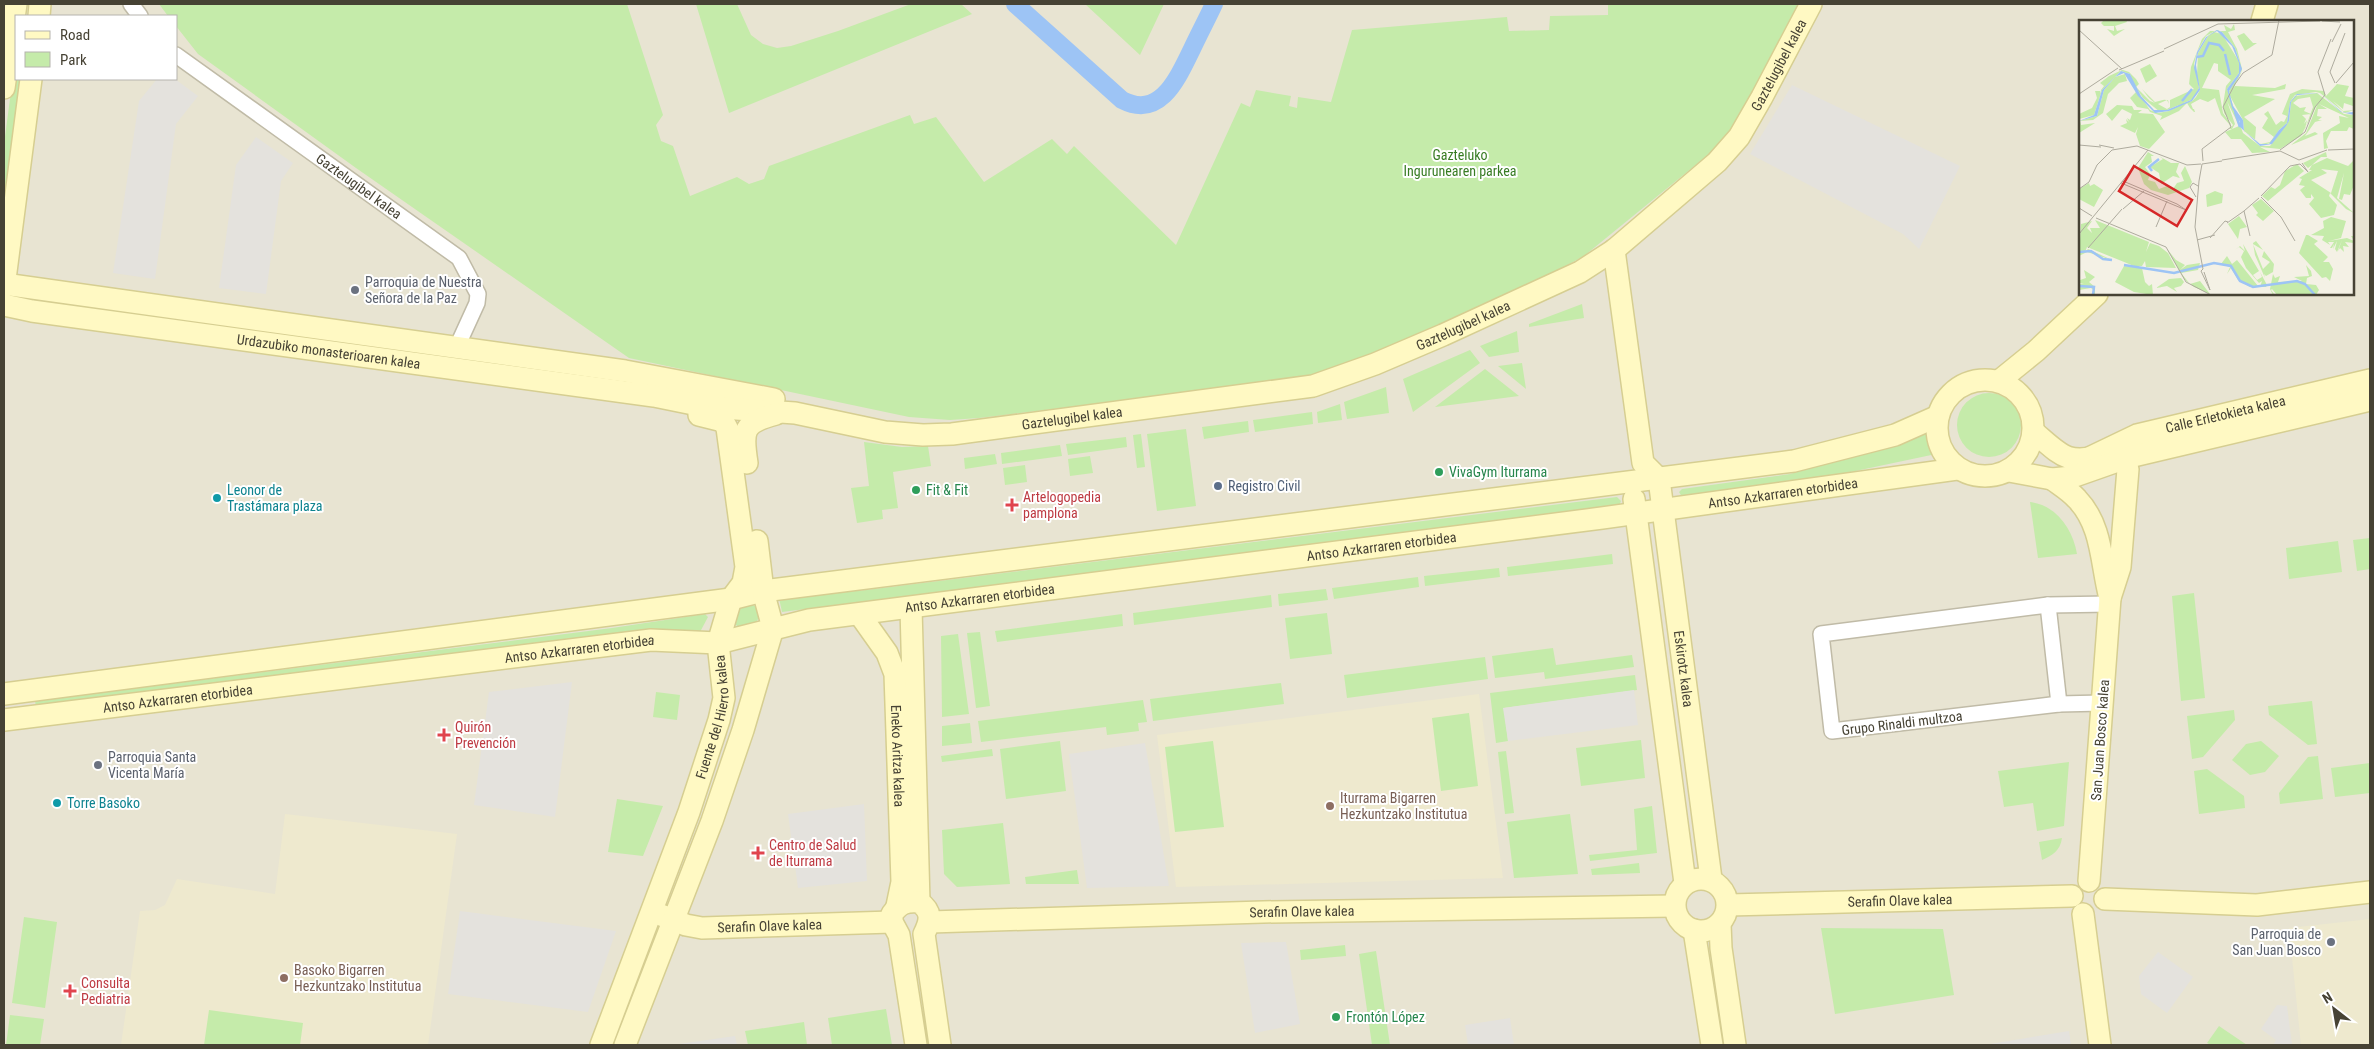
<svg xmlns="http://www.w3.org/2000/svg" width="2374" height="1049" font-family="'Roboto Condensed',sans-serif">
	<rect width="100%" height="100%" fill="#f4f1e5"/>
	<path fill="#e8e4d2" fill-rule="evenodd" d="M4 4H2370V1045H4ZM16 16H176V79H16ZM2080 21H2353V294H2080Z"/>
	<path fill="#eee9ce" d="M1479 694 1503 878 1176 887 1157 735Z
		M285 814 457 834 428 1045H121L140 911 155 910 165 905 177 879 275 894Z
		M2370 919V1045H2301L2289 928Z"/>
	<path fill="#c5ebaa" d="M159 4H627L663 115 656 125 661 141 673 146 690 196 737 177 749 184 764 179 769 166 910 115 914 124 936 117 984 182 1052 139 1067 154 1074 146 1176 245 1241 103 1250 107 1256 90 1291 96 1289 106 1297 108 1298 97 1331 102 1352 30 1507 17 1509 31 1549 30 1550 16 1608 15V4H1799L1740 118 1714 150 1584 256 1525 288 1332 371 1292 380 979 418 950 420 909 417 629 358 356 168 198 54 176 26V16H168Z
		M696 4H737L751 35 763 44 777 48 791 46 838 31 911 4H961L972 14 729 113Z
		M1085 4H1164L1140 55Z
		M16 54V79H21L4 201V144Z
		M1582 304 1584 318 1529 327V324Z
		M1517 331 1519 352 1489 357 1480 346Z
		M1470 350 1480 363 1413 412 1403 379Z
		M1522 363 1526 389 1498 366Z
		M1485 369 1519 396 1435 407Z
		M1386 387 1389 413 1347 419 1344 402Z
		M1957 425a32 32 0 1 1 64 0a32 32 0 1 1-64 0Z
		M1340 404 1342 420 1318 423 1317 412Z
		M1312 412 1313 424 1255 432 1253 420Z
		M1248 421 1249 432 1204 439 1202 427Z
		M1186 429 1196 506 1157 511 1147 434Z
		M1929 429 1930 440 1936 454 1794 484 1682 497 1679 492 1682 489 1790 474 1897 443Z
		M1141 434 1145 467 1137 468 1133 435Z
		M1126 437 1127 447 1068 455 1066 444Z
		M864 442 902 447 928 446 931 466 893 472 898 508 882 510 883 519 857 523 851 488 869 486Z
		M1060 445 1062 456 1002 464 1001 453Z
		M995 454 997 464 965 469 964 458Z
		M1090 456 1093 473 1070 476 1068 459Z
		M1025 465 1027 482 1005 485 1003 468Z
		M1617 497 1621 501 1619 506 782 612 779 598 866 590Z
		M2030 502C2056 505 2073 529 2077 554L2038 558Z
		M2370 538V569L2357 571 2353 540Z
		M2338 541 2342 572 2289 579 2286 548Z
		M1612 554 1613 564 1508 576 1507 567Z
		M1499 568 1500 577 1425 586 1424 576Z
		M1418 577 1419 587 1334 599 1332 588Z
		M1326 589 1328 600 1279 606 1278 594Z
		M2194 593 2205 698 2181 701 2172 596Z
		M1271 595 1272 607 1134 625 1133 613Z
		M748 603 755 606 760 610C760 623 753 624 742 629L736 625 734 617 739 608Z
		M1327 613 1332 654 1290 659 1285 618Z
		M705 614 708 617 700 632 664 629 628 632 36 707 35 701 612 628Z
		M1122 614 1123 626 997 642 995 631Z
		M980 632 990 706 976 708 967 633Z
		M958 634 969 714 942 717 941 636Z
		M1553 648 1556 665 1632 655 1634 667 1545 679 1544 672 1495 678 1492 656Z
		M1485 657 1488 679 1347 698 1344 675Z
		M1635 675 1637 690 1504 708 1508 741 1496 743 1490 693Z
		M1281 683 1284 704 1153 721 1150 699Z
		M656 692 680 695 677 720 653 717Z
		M1143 700 1147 722 1138 723 1139 731 1107 735 1106 727 981 742 978 721Z
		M2312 701 2317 744 2308 745 2269 715 2268 706Z
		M2234 710 2235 720 2203 757 2192 759 2187 716Z
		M1469 713 1478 786 1441 791 1432 718Z
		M970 723 972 743 942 746V726Z
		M1641 740 1645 778 1581 786 1576 748Z
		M1060 741 1066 791 1006 799 1000 749Z
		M1213 741 1224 827 1175 832 1165 747Z
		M2261 741 2279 756 2265 772 2250 775 2232 760 2246 744Z
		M992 749 993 756 942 762 941 756Z
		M1506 751 1514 813 1505 814 1498 752Z
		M2318 756 2323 799 2280 804 2279 793 2308 757Z
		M2069 762 2064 826 2037 831 2033 803 2004 807 1998 771Z
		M2370 763V793L2335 797 2331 768Z
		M2207 769 2244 796 2245 808 2199 814 2194 771Z
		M617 799 663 806 643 856 608 852Z
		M1652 806 1657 853 1590 861 1589 855 1637 850 1634 809Z
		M1570 814 1578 874 1514 878 1507 822Z
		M1003 823 1010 884 957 887 944 874 942 830Z
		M2062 838C2060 851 2053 855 2042 860L2039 842Z
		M1639 863 1640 873 1592 875 1591 869Z
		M1077 870 1079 884H1026L1025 877Z
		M24 917 57 922 45 1008 12 1003Z
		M1821 928 1943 929 1954 995 1835 1014Z
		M1345 945 1346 956 1301 960 1300 950Z
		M1376 951 1390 1045H1372L1359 954Z
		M886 1009 892 1045H832L828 1018Z
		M209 1010 303 1023 300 1045H204Z
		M10 1015 44 1019 40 1045H6Z
		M804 1022 807 1045H748L745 1031Z
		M2219 1026 2247 1045H2211L2207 1043Z"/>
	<path fill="#e4e2dd" d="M157 79H175L198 96 176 124 155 279 113 273 139 101Z
		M1792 85 1960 166 1919 249 1903 234 1750 154Z
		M256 137 293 163 281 181 266 294 219 288 236 165Z
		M572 682 555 817 474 805 489 692Z
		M1634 690 1638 725 1508 741 1503 708Z
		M1145 743 1169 886 1087 888 1069 754Z
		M864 804 867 881 798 888 788 814Z
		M460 911 616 931 588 1012 448 994Z
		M1286 942 1300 1024 1255 1033 1241 943Z
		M2158 952 2193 977 2167 1013 2141 994 2139 976Z
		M2277 1005 2287 1006 2292 1045H2273L2276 1040 2261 1029Z
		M1510 1018 1514 1045H1468L1465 1025Z
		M2069 1031 2071 1045H1984Z
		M735 1036 737 1045H672Z"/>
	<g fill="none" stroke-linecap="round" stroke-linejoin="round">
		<path stroke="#9dc4f5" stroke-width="18" d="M1015 4 1122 100C1161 120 1178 77 1192 49 1199 34 1207 19 1214 4"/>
		<g stroke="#c0bba7" stroke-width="18">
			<g id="street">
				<path d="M131 4 140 16"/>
				<path id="s1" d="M176 55 459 258 478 294 477 303 456 349"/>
				<path d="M2048 605 2059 704"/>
				<path d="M2102 703 2059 704 1832 731 1821 634 2048 605 2110 604"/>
			</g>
		</g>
		<g stroke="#d6ce91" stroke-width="24">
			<g id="secondary">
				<path d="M39 16 40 4"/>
				<path d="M2262 21 2267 4"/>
				<path d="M4 88 16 4"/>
				<path id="s2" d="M1614 250 1643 463 1659 479 1711 879"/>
				<path d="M4 284 625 371 774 399"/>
				<path d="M4 287 31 79"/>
				<path id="s3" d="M4 305 32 311 654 396 708 407 795 413 885 432 923 435 952 434 1313 386 1375 364 1443 335 1580 272 1614 250 1717 162 1739 137 1762 97 1811 4"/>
				<circle cx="1985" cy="428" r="48"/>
				<path d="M1999 381 2036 351 2097 294"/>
				<path d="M2034 432C2062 456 2066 465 2105 455"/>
				<path id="s4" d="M2089 458 2137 435 2370 380"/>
				<path d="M747 463C742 431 742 423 776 414"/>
				<path d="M2009 471 2052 479 2072 477 2129 457 2370 400"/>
				<path d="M2052 479C2060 485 2070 491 2077 499 2103 526 2101 565 2110 598L2089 881"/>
				<path d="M1634 499 1685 883"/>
				<path d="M2110 598 2120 567 2128 469"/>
				<path d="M911 608 919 902"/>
				<path id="s5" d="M860 615 887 653 895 674 902 882 897 906"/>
				<path d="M4 694 731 599 763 591 1794 461 1895 435 1938 416"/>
				<path id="s6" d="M4 720 651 640 718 643 809 620 1602 518 1957 469"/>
				<circle cx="1701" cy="905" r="26"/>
				<path d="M2105 899 2257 905 2370 892"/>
				<path id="s7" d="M1728 905 2072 896"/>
				<path d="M2083 914 2100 1045"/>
				<path id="s8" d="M661 915 686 925 702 928 892 922"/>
				<path id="s9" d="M930 922 1263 912 1674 906"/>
				<path d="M1720 924 1721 948 1735 1045"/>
				<path d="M1694 930 1712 1045"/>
				<path id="s10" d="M601 1045 689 812 719 720 724 698 718 643 731 599 743 583 746 567 727 428 723 421 699 415"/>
				<path d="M625 1045 712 821 743 730 773 628 763 591 757 541"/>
				<path d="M916 1045 899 935 892 922V914C900 903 906 901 919 902 932 911 931 920 924 934L940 1045"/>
			</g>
		</g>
		<use href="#street" stroke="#fff" stroke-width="15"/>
		<use href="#secondary" stroke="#fff9c3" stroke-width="21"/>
	</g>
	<g fill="#6b7280" stroke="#fff" stroke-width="2">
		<circle cx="355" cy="290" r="5"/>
		<circle cx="98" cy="765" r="5"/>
		<circle cx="2331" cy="942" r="5"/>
	</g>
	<g fill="#2e9e5b" stroke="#fff" stroke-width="2">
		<circle cx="1439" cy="472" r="5"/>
		<circle cx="916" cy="490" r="5"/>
		<circle cx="1336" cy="1017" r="5"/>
	</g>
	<circle fill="#5c6f8a" stroke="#fff" stroke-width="2" cx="1218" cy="486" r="5"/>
	<g fill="#0f9aa8" stroke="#fff" stroke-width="2">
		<circle cx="217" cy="498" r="5"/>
		<circle cx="57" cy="803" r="5"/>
	</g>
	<g fill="#e0444e" stroke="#fff" stroke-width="2">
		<path d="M1009.5 497.5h5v5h5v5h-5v5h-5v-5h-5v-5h5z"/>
		<path d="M441.5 727.5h5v5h5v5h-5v5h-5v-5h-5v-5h5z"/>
		<path d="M755.5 845.5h5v5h5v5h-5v5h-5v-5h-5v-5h5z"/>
		<path d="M67.5 983.5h5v5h5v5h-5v5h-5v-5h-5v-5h5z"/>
	</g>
	<g fill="#8d6e63" stroke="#fff" stroke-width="2">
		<circle cx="1330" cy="806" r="5"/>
		<circle cx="284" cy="978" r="5"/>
	</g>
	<g text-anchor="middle" stroke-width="4" stroke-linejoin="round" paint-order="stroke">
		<g font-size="14" fill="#464234" stroke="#fff">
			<text dy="5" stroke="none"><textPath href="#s3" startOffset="1904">Gaztelugibel kalea</textPath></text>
			<text dy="5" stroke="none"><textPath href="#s1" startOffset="225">Gaztelugibel kalea</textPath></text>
			<text dy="5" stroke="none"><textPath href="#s3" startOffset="1484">Gaztelugibel kalea</textPath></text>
			<text dy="5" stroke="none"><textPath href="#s3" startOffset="328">Urdazubiko monasterioaren kalea</textPath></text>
			<text dy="5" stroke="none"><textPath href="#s4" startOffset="144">Calle Erletokieta kalea</textPath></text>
			<text dy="5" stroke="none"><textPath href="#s3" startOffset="1079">Gaztelugibel kalea</textPath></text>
			<text dy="5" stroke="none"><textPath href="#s6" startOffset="1795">Antso Azkarraren etorbidea</textPath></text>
			<text dy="5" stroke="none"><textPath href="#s6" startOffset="1390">Antso Azkarraren etorbidea</textPath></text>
			<text dy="5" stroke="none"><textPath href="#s6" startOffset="985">Antso Azkarraren etorbidea</textPath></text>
			<text dy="5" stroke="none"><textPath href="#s6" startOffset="580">Antso Azkarraren etorbidea</textPath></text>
			<text dy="5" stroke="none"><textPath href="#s2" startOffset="429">Eskirotz kalea</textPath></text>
			<text dy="5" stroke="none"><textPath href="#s6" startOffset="175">Antso Azkarraren etorbidea</textPath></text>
			<text dy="5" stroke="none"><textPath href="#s10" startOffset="348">Fuente del Hierro kalea</textPath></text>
			<text transform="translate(1902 723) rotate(-7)" y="5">Grupo Rinaldi multzoa</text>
			<text transform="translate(2100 740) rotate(-86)" y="5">San Juan Bosco kalea</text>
			<text dy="5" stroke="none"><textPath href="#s5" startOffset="151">Eneko Aritza kalea</textPath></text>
			<text dy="5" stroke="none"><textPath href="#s7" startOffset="172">Serafin Olave kalea</textPath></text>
			<text dy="5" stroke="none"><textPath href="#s9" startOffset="372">Serafin Olave kalea</textPath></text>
			<text dy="5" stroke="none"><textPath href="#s8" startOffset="111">Serafin Olave kalea</textPath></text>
		</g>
		<g font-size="14" fill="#387c24" stroke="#fff">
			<text x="1460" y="160">Gazteluko<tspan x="1460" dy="16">Ingurunearen parkea</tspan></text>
		</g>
		<g font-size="14" fill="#5b616d" stroke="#fff" text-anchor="start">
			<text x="365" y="287">Parroquia de Nuestra<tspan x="365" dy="16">Señora de la Paz</tspan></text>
			<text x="108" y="762">Parroquia Santa<tspan x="108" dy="16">Vicenta María</tspan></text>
			<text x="2321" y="939" text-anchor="end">Parroquia de<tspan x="2321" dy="16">San Juan Bosco</tspan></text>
		</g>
		<g font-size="14" fill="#27864d" stroke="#fff" text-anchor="start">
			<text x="1449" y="477">VivaGym Iturrama</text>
			<text x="926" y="495">Fit &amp; Fit</text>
			<text x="1346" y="1022">Frontón López</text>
		</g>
		<g font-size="14" fill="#4e5e75" stroke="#fff" text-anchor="start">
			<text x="1228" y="491">Registro Civil</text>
		</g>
		<g font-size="14" fill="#0d838f" stroke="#fff" text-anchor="start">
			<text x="227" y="495">Leonor de<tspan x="227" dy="16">Trastámara plaza</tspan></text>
			<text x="67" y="808">Torre Basoko</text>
		</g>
		<g font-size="14" fill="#be3a42" stroke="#fff" text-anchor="start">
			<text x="1023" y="502">Artelogopedia<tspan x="1023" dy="16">pamplona</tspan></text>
			<text x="455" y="732">Quirón<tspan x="455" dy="16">Prevención</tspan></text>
			<text x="769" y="850">Centro de Salud<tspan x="769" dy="16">de Iturrama</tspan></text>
			<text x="81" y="988">Consulta<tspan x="81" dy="16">Pediatria</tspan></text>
		</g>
		<g font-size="14" fill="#785e54" stroke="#fff" text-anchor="start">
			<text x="1340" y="803">Iturrama Bigarren<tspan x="1340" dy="16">Hezkuntzako Institutua</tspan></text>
			<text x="294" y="975">Basoko Bigarren<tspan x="294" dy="16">Hezkuntzako Institutua</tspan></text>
		</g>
	</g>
	<g transform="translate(2079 20)">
		<rect width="275" height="275" fill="#f4f1e5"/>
		<path d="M25 0H47L48 2 36 6 38 11 46 9 35 16 28 9 35 11V6H25L22 3ZM155 4 156 10 149 12 158 29 163 49 162 53 154 69 156 66 196 68 207 64 206 69 173 75 196 79 165 97 177 107 176 120 182 124 191 122 195 117 183 108 189 98 185 94 189 91 197 105 202 101 205 102 208 96 203 94 211 74 223 69 245 71 247 76 258 64 270 66 266 76 275 78 274 86 265 83 264 89 254 81 264 91 275 90 266 93 241 73 237 72 216 75 211 82 208 103 200 110 192 123 183 125 165 111 164 100 151 76 150 71 162 52 160 43V53L148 69 164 113 181 126H191L210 101 212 82 216 76 238 73 265 94 275 95V109L270 107 268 111H252L247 121 249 128 245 129 244 113 261 103 260 96 270 98 240 84 248 89H239L238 96 243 97 239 100H243L236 102 226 116 236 112 239 114 212 125 227 113 239 83 222 116 201 129 181 127 191 132 173 133 162 119H152L146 112 160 106 148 81 156 104 153 109H150L154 105 145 93 144 85 147 66 152 60 139 51V44L135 43 123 68 140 70 144 93 152 104 147 110 151 105 142 95 136 78 129 82 121 79 112 84 114 89H119H115L116 92H115L111 88 107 89 111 88 108 83 100 91 81 100 83 96 71 92 69 89 58 87 51 78 57 72 50 59 71 90 79 93 90 91 102 84 113 81 117 77 121 70 118 56 120 68 115 77 112 80 88 90 81 92 64 78 54 63 51 54 42 51 23 70 15 95 0 99V94L13 88 18 78 16 71H21V74L22 70 25 66 21 63 30 56 43 50H44L50 52 57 59 60 64 57 67 71 81 76 83 71 79 69 77 63 69 76 82 88 79 85 80H89L90 84 88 80 79 84 88 89 91 87V80L115 69 110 64 112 47 123 19 131 11H147L145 5 152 9ZM138 10 143 12 156 28 161 43 143 14 135 12 129 16 119 33 118 55 115 44 118 32 127 16ZM231 77 234 87 226 109 228 100 225 104 227 99 223 95 232 94 225 91 227 87 221 88 214 83 219 79ZM165 13 174 23H178L166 31 158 16ZM71 44 78 56 67 63 61 49ZM46 54 48 61 40 63 29 74 24 93 14 100 1 101 2 105 16 103 0 113V101L18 96 25 70 36 57ZM38 85 53 86 55 90H63L59 93 74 94 86 112 70 129 61 126 57 114 59 107 56 113 41 106 48 103 47 99 50 102 48 98 51 100 53 94 43 89 33 101 27 94ZM69 132 75 136H72L73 142 66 147 71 154 69 160 76 162 80 169 88 166 94 169 98 163 105 161 102 153 106 146 113 162 110 168 89 175 72 170 65 164 59 148ZM247 132 248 137H242L233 145 248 138 269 146 275 140V165L271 175 265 174 263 180 260 179 265 153 258 178 275 193 267 189 251 173 250 176 258 185 255 195 242 198 230 184 235 178 232 174V178H227L221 170 226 166 220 165 223 159 220 158 233 150H230L233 145 229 148 224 143ZM242 149 259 151 252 173 232 160 248 153ZM80 136 92 143H100L97 152 101 158 94 156 82 164 80 153 71 147 84 139ZM218 144 225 151 189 181 183 176 192 167 196 169 201 165 206 151ZM10 163 11 166 15 164 24 170 15 187 0 179V169ZM136 171 144 174 143 183 128 187 127 175ZM182 179 195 191 184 201 177 195 179 193 173 185ZM160 196 168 207 161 209 159 219 149 204ZM252 197 267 201 262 218 250 221 268 218 275 221 272 216H275V223L266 222 270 227 264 226 265 232 261 228 259 231 263 220 258 232 256 229 258 221 254 229 255 224 253 228H251L255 222H249L251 225 243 220 245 216 232 215 245 208 244 201ZM16 200 70 222 67 232 71 223 80 226 89 233 97 248 67 247 66 241 63 246H55L8 227 6 232 9 229 33 240 8 232 0 236 2 204 13 201 8 208 13 213 11 208H21ZM227 215H229L239 221 235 224 249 237 244 242H250L254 249 251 261 247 257 243 258 220 233ZM177 221 184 230 174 224 184 249 191 242 183 237 185 231 195 244 194 252 187 256 185 254 186 258 176 235 174 223ZM164 224 180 251 174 255 178 260 183 257 181 252 188 265 187 267H181L183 261 180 263 167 248 162 237 165 231 160 227 156 230 161 226 166 231ZM88 229 97 240 106 245 101 250 108 245 121 243 119 250 102 253 111 264 121 261 131 274 115 267 105 259ZM148 236 153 244 158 240 179 266 171 267 159 260 152 248 148 254 151 247 142 244ZM227 245 232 251 233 256 228 258 227 264 237 265 240 270 237 275H198L193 269 192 270 195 274 194 275 191 269 194 254 196 258 201 256 199 262 223 261 215 257 230 256ZM45 246 63 248 66 262 70 266 73 264 74 275 55 272 36 262ZM5 250 16 257 10 262 16 267V275H12L15 270 12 268 0 270V264L5 263H0V257L1 260 7 258ZM102 258 105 262 102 266 95 268 98 272 88 266 77 268 90 259Z" fill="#c5ebaa" fill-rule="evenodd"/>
		<path d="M138 10 143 12 156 28 163 49 160 56 150 71 154 86 164 100 165 111 181 124H190L200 110 208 103 211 82 218 74 241 73 264 93 275 92V95L262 92 241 73 218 75 212 82 210 101 207 106 193 124 181 126 160 106 161 102 153 88 148 69 160 53V43L153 26 138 11 129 16 119 33 117 45 121 70 113 81 90 91 76 93 59 76 45 53 36 57 25 70 18 96 0 101 15 95 23 70 42 51 51 54 62 76 75 90H88L112 80 120 68 115 48 118 32 127 17Z" fill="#9dc4f5"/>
		<path fill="none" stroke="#9dc4f5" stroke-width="2.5" d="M146 34 151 55M118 37 124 36 130 23 140 25 145 31M103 81 113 69M156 92 161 107M73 151 70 147 80 139M0 232 12 231 24 239 33 240M45 245 95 253 135 243 152 246 161 261 174 267 218 261 226 264 236 275M0 266 15 267 14 275"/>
		<path fill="none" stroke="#aeab9e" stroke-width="1" d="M243 1 261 2M0 10 43 49M253 22 262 4M85 29 139 4 241 1M40 50 85 31M256 63 251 52 266 13M257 63 275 42M0 74 39 48M0 125 22 127M20 125 35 128M201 130 226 112 236 87 246 75 239 52 252 19M249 130 275 129M143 140 201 131 220 140M220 140 248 130M124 141 123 129 152 107 144 87 156 64 164 53 193 35 200 0M44 161 98 184 107 190 42 163ZM0 169 10 162 18 145 33 130 58 126 108 145 122 144M182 176 211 146 221 144 229 152 223 143M117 177 111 167 114 163 119 166M182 177 202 197 216 221M0 188 13 196M44 189 65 171M165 191 171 216M165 191 180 178M17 198 87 227 107 262M148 203 165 191M77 207 88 181M0 214 69 130M131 218 146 201 149 202M118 220 136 215M9 228 43 189M124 249 116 207 120 161 123 144 143 141M124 249 122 251 131 270 125 252M107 262 132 275"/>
		<path fill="#d62828" fill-opacity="0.15" stroke="#d62828" stroke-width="2.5" d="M55 146 113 180 98 206 40 171Z"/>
		<rect width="275" height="275" fill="none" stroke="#464234" stroke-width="2.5"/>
	</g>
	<rect width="2374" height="1049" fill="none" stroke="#464234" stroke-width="10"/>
	<rect x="15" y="15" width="162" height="65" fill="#ffffff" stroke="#b5b3ae"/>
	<rect x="25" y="31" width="25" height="8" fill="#fff9c3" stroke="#b5b3ae"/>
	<text x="60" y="40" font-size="15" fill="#464234">Road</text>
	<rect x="25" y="52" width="25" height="15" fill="#c5ebaa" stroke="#b5b3ae"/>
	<text x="60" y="65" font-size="15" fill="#464234">Park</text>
	<g transform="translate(2334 1009) rotate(329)" stroke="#ffffff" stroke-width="4" paint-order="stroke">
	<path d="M0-4L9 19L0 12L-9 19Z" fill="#464234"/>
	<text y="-8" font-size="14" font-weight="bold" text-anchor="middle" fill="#464234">N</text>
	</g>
</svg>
